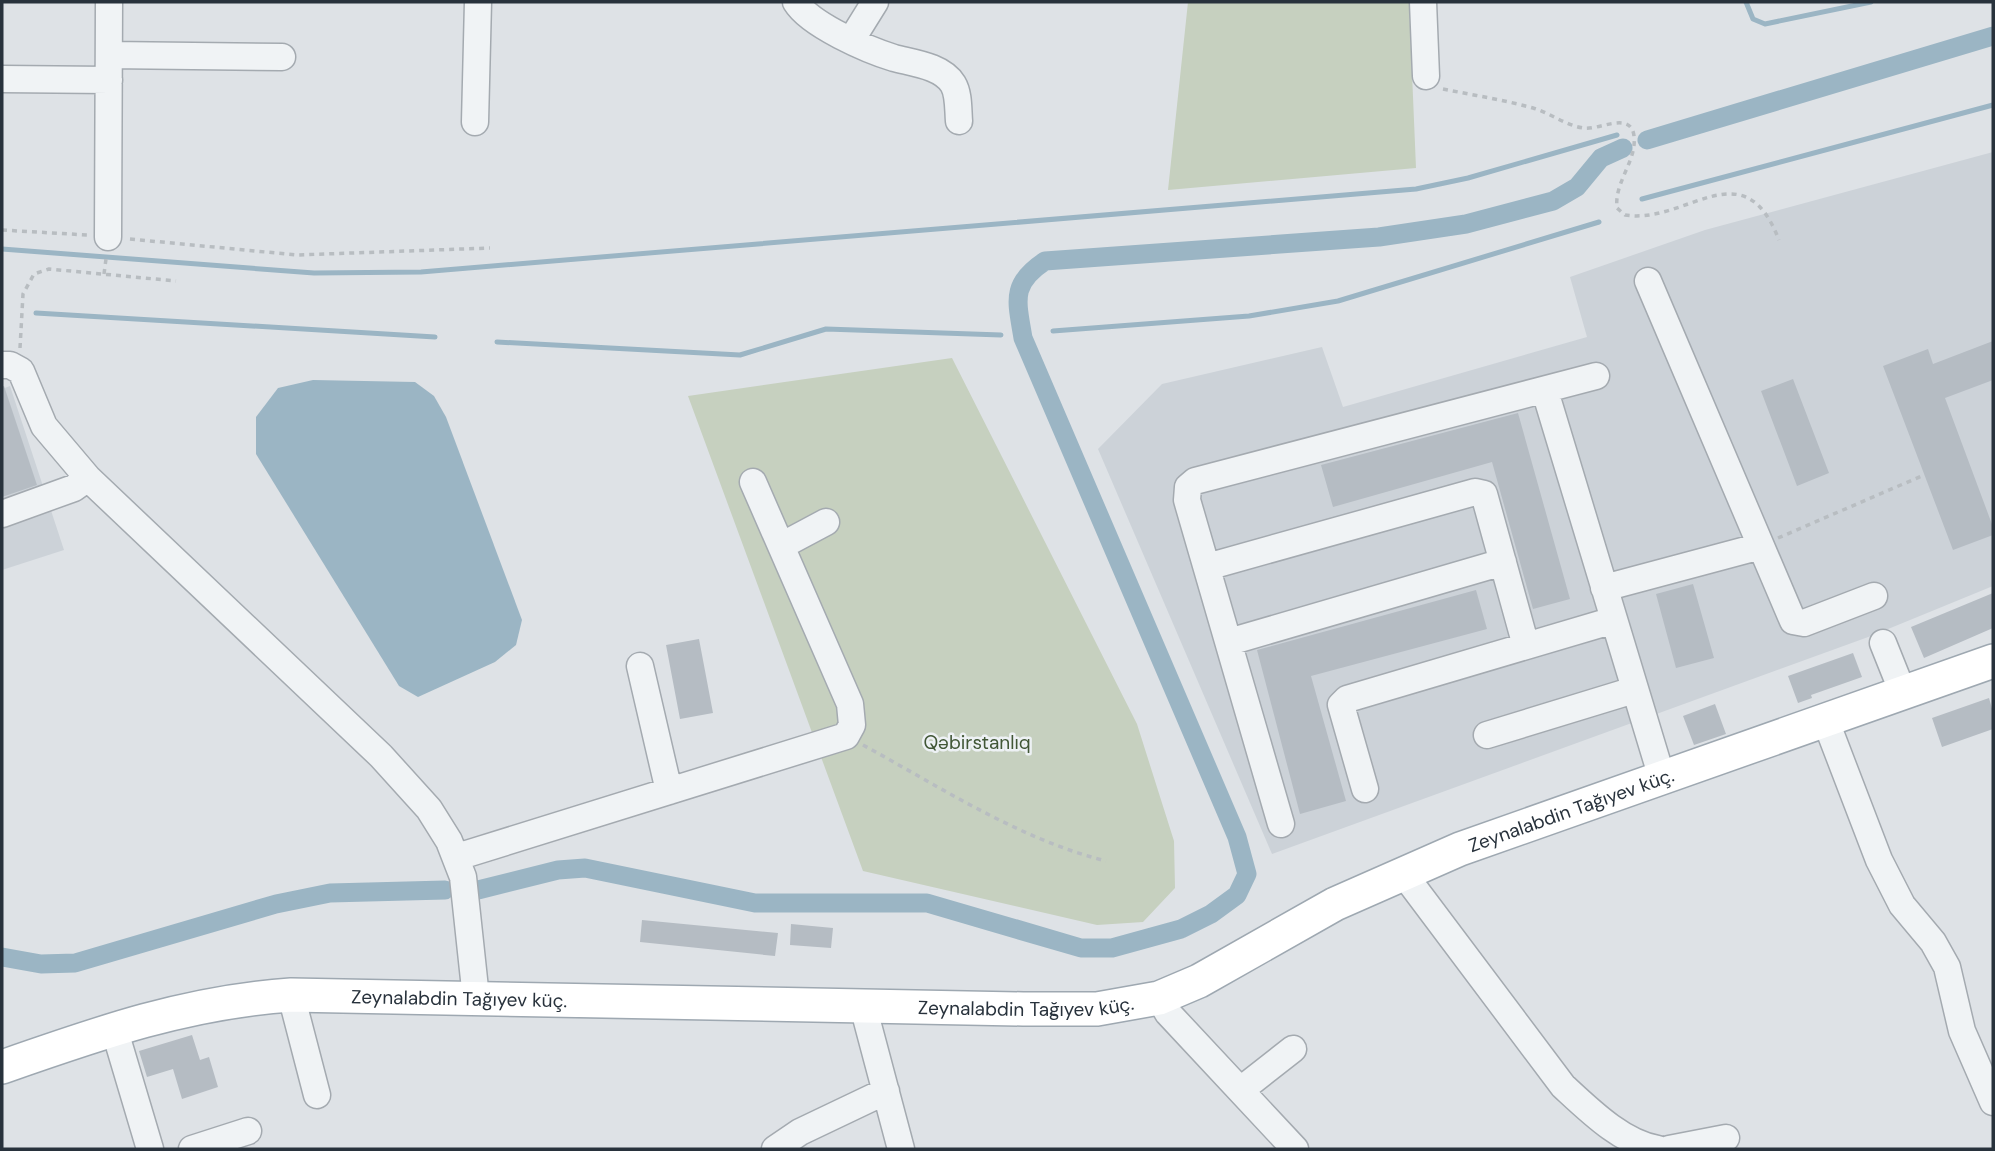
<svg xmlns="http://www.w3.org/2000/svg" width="1995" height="1151" font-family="'DM Sans',sans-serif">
	<rect width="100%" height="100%" fill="#dee2e6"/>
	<path fill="#ccd2d8" d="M1993 152V586L1871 636 1272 854 1098 449 1162 384 1322 347 1343 407 1587 337 1570 277 1705 230Z
		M10 386 64 550 2 570V389Z"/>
	<path fill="#c6d0bf" d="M1188 2H1409L1416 168 1168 190Z
		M952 358 1137 724 1174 841 1175 888 1143 922 1097 925 863 871 688 396Z"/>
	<path fill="#9bb5c4" d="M313 380 415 382 434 396 446 417 522 620 516 645 495 662 418 697 399 686 256 454V417L278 388Z"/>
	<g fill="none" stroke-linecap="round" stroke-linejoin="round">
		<path stroke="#9bb5c4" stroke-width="5" d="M1746 2 1753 19 1765 24 1871 2
			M1642 199 1993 105
			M2 249 314 273 421 272 1416 189 1468 178 1617 135
			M36 313 435 337
			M1053 331 1249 316 1338 301 1599 222
			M497 342 740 355 826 329 1001 335"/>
		<path stroke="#9bb5c4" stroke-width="19" d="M1647 140 1993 36
			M478 890 558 870 585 868 755 903H927L1081 948H1112L1181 929 1211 914 1237 895 1247 874 1237 837 1023 338C1017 301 1010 284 1045 261L1379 237 1466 224 1553 201 1577 187 1601 158 1623 148
			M2 957 41 964 75 963 276 904 330 893 445 890"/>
	</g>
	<path fill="#b5bcc3" d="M1993 341V380L1945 398 1993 527V535L1953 550 1883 366 1928 349 1933 364Z
		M1793 379 1829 473 1797 486 1761 391Z
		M4 386 37 485 2 497V387Z
		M1518 413 1570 599 1533 609 1492 462 1333 507 1321 465Z
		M1693 584 1714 658 1676 668 1656 594Z
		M1476 590 1487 629 1311 676 1346 801 1300 814 1257 650Z
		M1993 593V628L1924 658 1911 627Z
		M699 639 713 713 680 719 666 645Z
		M1853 653 1862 677 1811 695 1812 698 1798 703 1788 676Z
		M1989 698 1993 712V729L1942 747 1932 718Z
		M1715 704 1726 734 1694 745 1683 716Z
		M642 920 778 933 775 956 640 942Z
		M791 924 833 928 831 948 790 945Z
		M192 1035 200 1060 209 1057 218 1087 182 1099 173 1069 147 1077 139 1051Z"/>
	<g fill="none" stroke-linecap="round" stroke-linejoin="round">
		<g stroke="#a4aab0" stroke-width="29">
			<path id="minor" d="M796 2C810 25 868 50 894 58 913 63 942 66 953 84 959 94 958 109 959 121
				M1423 2 1426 76
				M852 39 875 2
				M109 55 282 57
				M2 79 109 80
				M475 122 478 2
				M108 237 109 2
				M1648 281 1793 621 1804 623 1874 596
				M2 365H10L21 371 44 426 88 478 381 756 429 809 449 841 463 877 476 998
				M1545 391 1662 778
				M2 514 74 488 88 478
				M781 546 826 522
				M1207 567 1475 492 1484 494 1526 646
				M1604 588 1761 546
				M1229 642 1503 562
				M1883 643 1903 693
				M640 666 669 791
				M1825 719 1879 860 1902 905 1933 942 1947 967 1962 1031 1993 1102
				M1487 735 1634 690
				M1365 789 1341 705 1347 699 1614 620
				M1281 824 1187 500 1188 487 1195 481 1596 376
				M457 857 846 736 852 725 850 704 753 482
				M1403 873 1563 1086C1589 1110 1622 1143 1658 1149
				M291 995 317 1095
				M1159 998 1168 1013 1295 1149
				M863 1006 901 1149
				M114 1028 150 1149
				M1242 1089 1293 1049
				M192 1149 248 1131
				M775 1149 800 1132 886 1091
				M1669 1149 1726 1138"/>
		</g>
		<g stroke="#9ea8b1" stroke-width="36">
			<g id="major">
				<path id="s1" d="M2 1067C99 1033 187 1002 291 995L1023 1009H1097L1159 998 1199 981 1335 904 1460 849 1993 661"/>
			</g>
		</g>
		<path stroke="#b8bdc1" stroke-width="3.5" stroke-dasharray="5 5" stroke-linecap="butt" d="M1443 89C1473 95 1504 100 1533 108 1550 113 1565 125 1583 128 1598 131 1631 110 1634 136 1637 161 1614 182 1617 208L1625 215C1687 225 1743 147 1779 240
			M2 230 87 235
			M130 239 297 255 490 248
			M104 274 106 259
			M20 348 23 294 34 274 49 269 176 281
			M1778 538 1924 475
			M863 745C942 788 1019 839 1106 861"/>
		<use href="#minor" stroke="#f0f3f5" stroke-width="26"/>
		<use href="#major" stroke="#fff" stroke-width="33"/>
	</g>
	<g text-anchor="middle" stroke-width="5" stroke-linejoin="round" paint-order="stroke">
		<g font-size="19" fill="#415736" stroke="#edf1f4">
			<text x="977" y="749">Qəbirstanlıq</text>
		</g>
		<g font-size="19" fill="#28323c" stroke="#edf1f4">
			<text dy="7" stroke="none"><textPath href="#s1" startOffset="1622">Zeynalabdin Tağıyev küç.</textPath></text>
			<text dy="7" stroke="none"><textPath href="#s1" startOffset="467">Zeynalabdin Tağıyev küç.</textPath></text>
			<text dy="7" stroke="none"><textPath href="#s1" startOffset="1034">Zeynalabdin Tağıyev küç.</textPath></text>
		</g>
	</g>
	<rect width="1995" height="1151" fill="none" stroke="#28323c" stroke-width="7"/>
</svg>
